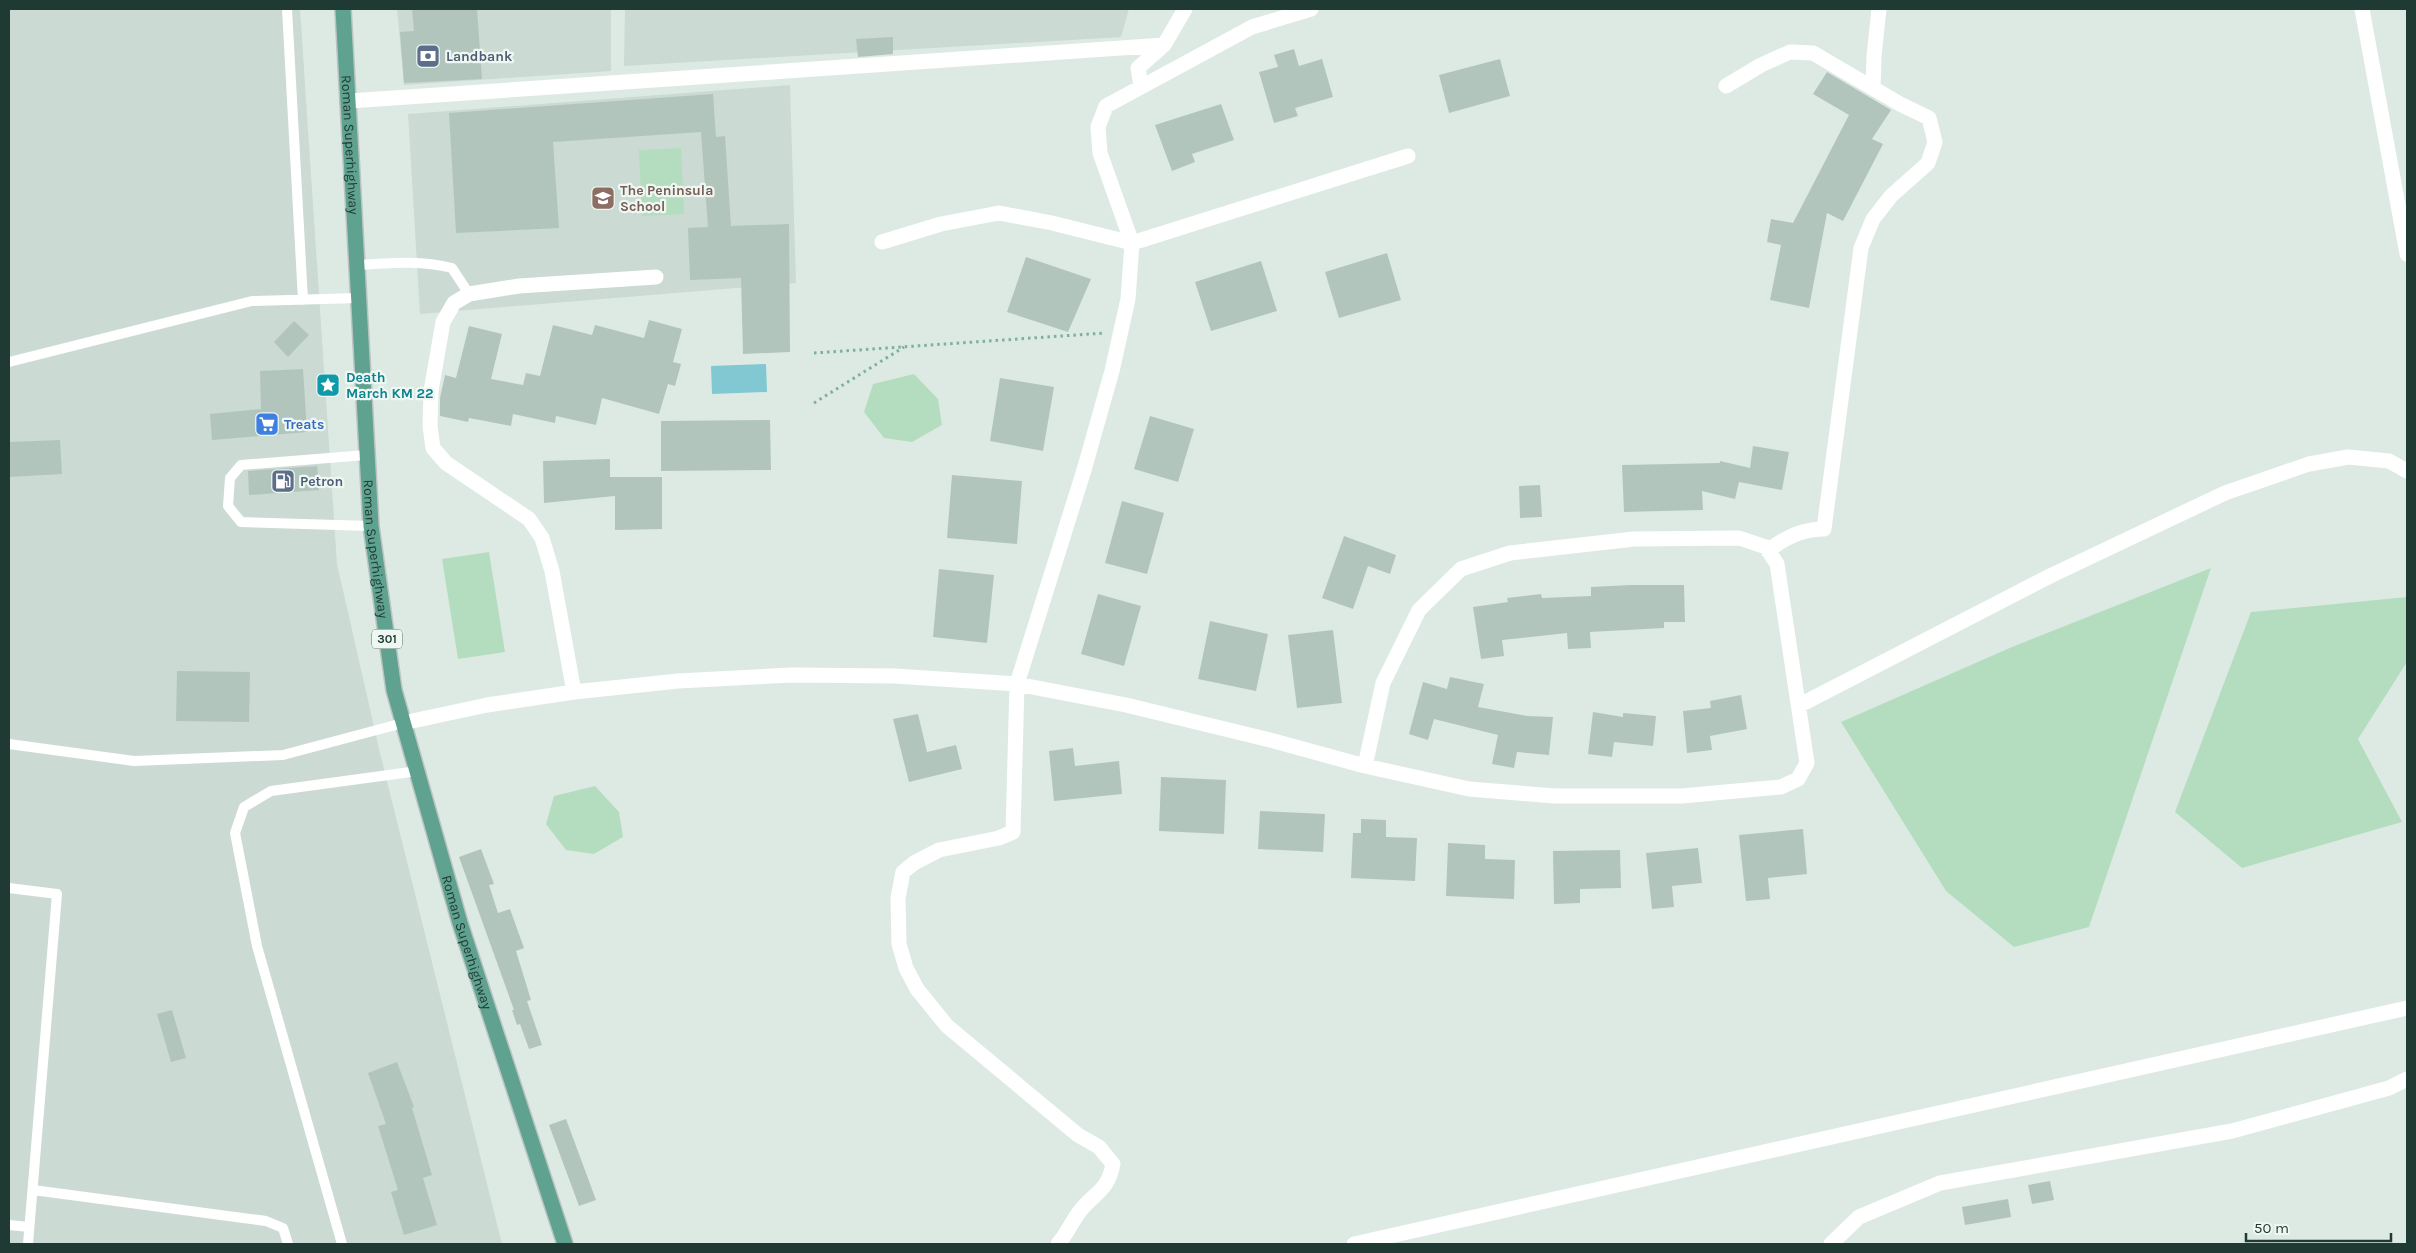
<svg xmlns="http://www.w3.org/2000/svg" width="2416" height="1253" font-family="Karla,sans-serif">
	<rect width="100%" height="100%" fill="#ddeae4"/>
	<path fill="#cbdad3" d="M9 9H300L337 564 380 753 502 1244H9Z
		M397 9H611V71L404 85Z
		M625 9H1129L1121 37 624 66Z
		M790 85 796 283 420 314 408 114Z"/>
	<path fill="#b4ddbf" d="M681 148 684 214 642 216 639 150Z
		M914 374 938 399 942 425 912 442 884 438 864 412 873 384Z
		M489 552 505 652 458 659 442 559Z
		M2211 568 2089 927 2014 947 1946 891 1841 722 2012 647Z
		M2407 597V662L2358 739 2402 822 2242 868 2175 812 2251 612Z
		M595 786 619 812 623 837 594 854 566 850 546 824 554 796Z"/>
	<path fill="#81c8d3" d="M766 364 767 392 712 394 711 366Z"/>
	<path fill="#b2c5bd" d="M412 9H477L482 79 404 83 400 32 414 31Z
		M893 37V54L858 57 856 39Z
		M1294 49 1299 66 1322 59 1333 97 1295 108 1298 116 1274 123 1259 72 1278 67 1274 55Z
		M1500 59 1510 96 1449 113 1439 75Z
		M1827 72 1891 110 1872 139 1883 144 1843 221 1827 213 1809 308 1770 300 1781 245 1767 242 1771 219 1793 223 1849 115 1813 94Z
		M713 94 716 137 725 136 731 226 789 224 790 352 743 354 741 278 690 280 688 228 708 227 701 132 553 142 559 228 456 233 449 113Z
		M1221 104 1234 140 1192 154 1195 162 1172 171 1155 125Z
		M1387 253 1401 300 1339 318 1325 272Z
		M1026 257 1091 279 1068 332 1007 312Z
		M1261 261 1277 311 1211 331 1195 282Z
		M649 320 682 329 673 362 681 364 675 386 668 384 659 414 602 398 596 425 556 416 555 423 513 414 511 426 469 418 468 422 440 416V398L445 375 456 378 469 326 502 334 491 379 523 385 526 373 540 376 553 325 592 335 595 325 644 338Z
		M294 321 309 335 288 357 274 342Z
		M303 369 307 432 212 440 210 414 261 409 260 371Z
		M1000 378 1054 387 1043 451 990 441Z
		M1150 416 1194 429 1178 482 1134 469Z
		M770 420 771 470 661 471V421Z
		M60 440 62 474 9 477V442Z
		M1753 446 1789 452 1782 490 1739 482 1735 499 1702 491 1703 510 1624 512 1622 465 1720 463V461L1750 468Z
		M610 459V477H662V529L615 530V496L544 503 543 461Z
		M317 466 319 490 249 495 248 471Z
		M952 475 1022 481 1017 544 947 538Z
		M1540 485 1542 517 1520 518 1519 486Z
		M1122 501 1164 513 1147 574 1105 563Z
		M1344 536 1396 555 1390 574 1368 566 1353 609 1322 598Z
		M939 569 994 575 987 643 933 637Z
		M1631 585H1684L1685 622H1664V628L1590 632 1591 648 1568 649 1567 633 1502 640 1504 656 1481 659 1473 607 1508 602 1507 598 1541 594 1542 598 1591 596V587Z
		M1098 594 1141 606 1124 666 1081 654Z
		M1210 621 1268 634 1256 691 1198 679Z
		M1333 630 1342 703 1297 708 1288 635Z
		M177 671 250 672 249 722 176 721Z
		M1450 677 1484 684 1478 707 1527 716 1553 717 1549 755 1517 752 1514 768 1492 764 1498 735 1434 719 1428 740 1409 734 1423 682 1447 689Z
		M1741 695 1747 729 1710 736 1712 750 1687 753 1683 711 1711 708 1710 701Z
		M1593 712 1623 717V713L1656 716 1653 746 1614 742 1612 757 1588 754Z
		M918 714 927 752 956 745 962 769 909 782 893 719Z
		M1073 748 1075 766 1119 761 1122 794 1054 801 1049 751Z
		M1161 777 1226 780 1224 834 1159 831Z
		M1260 811 1325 814 1323 852 1258 849Z
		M1361 819 1386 820V837L1417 838 1415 881 1351 878 1353 833H1361Z
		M1803 829 1807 874 1768 878 1770 899 1746 901 1739 835Z
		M1448 843 1485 845V859L1515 860 1514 899 1446 896Z
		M1698 848 1702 883 1672 886 1674 907 1652 909 1646 853Z
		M481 849 494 884 489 885 498 913 510 909 524 948 516 951 531 1000 527 1001 542 1045 529 1049 520 1024 517 1025 512 1010H514L459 857Z
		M1620 850 1621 888 1580 889V903L1554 904 1553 851Z
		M172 1010 186 1058 171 1062 157 1014Z
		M397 1062 414 1107 412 1108 432 1175 423 1178 437 1225 404 1235 391 1192 398 1190 378 1126 386 1124 368 1073Z
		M566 1119 596 1200 579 1206 549 1125Z
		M2050 1181 2054 1200 2032 1204 2028 1185Z
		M2008 1199 2011 1217 1965 1225 1962 1207Z"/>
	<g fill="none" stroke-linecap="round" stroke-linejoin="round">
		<g stroke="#bcc4c2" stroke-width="18">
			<g id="primary">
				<path id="s1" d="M343 9 371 526 394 690 460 923 565 1244"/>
			</g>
		</g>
		<path stroke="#7cb09f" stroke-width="3" stroke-dasharray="2.5 4" stroke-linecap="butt" d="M814 353 1105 333
			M814 403 904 347"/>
		<path stroke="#fff" stroke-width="10" d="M287 9 303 300
			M357 265C390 263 420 260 452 268L469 294
			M9 362 252 301 359 298
			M366 455 241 465 230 478 228 506 241 522 371 526
			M9 744 134 761 283 755 403 723
			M9 888 57 894 28 1244
			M33 1190 266 1221 283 1228 288 1244
			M9 1225 29 1227
			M342 1244 257 946 235 833 244 807 271 791 418 771"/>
		<path stroke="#fff" stroke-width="15" d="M2362 9 2407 254
			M1141 86 1138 68 1164 45
			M1726 86 1761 65 1790 52 1813 53 1900 104 1929 118 1935 142 1928 163 1891 196 1873 219 1861 248 1824 529C1802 529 1785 537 1768 551
			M1873 88 1874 56 1879 9
			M349 101 1164 45 1185 9
			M882 242 941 224 999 213 1052 223 1132 243 1408 156
			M574 692 552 571 542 538 529 519 446 463 433 448 430 426 431 391 443 322 454 303 469 294 519 286 656 277
			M1800 705 2050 576 2225 493 2309 464 2348 457 2389 461 2407 471
			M403 723 487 705 574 692 678 681 792 675 895 676 1017 684 1126 705 1270 740 1365 766 1469 789 1555 796H1682L1781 787 1798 779 1807 763 1777 564 1766 547 1739 538 1634 539 1510 553 1461 569 1419 610 1383 683 1365 766
			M1058 1244C1067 1234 1072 1221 1080 1211 1095 1192 1108 1191 1113 1164L1099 1147 1078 1135 947 1026 917 989 906 968 899 944 898 898 903 872 914 863 939 850 999 838 1013 832 1017 684 1084 470 1112 371 1128 299 1132 243 1100 153 1098 127 1106 106 1252 27 1311 9
			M1354 1244 2407 1008
			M1831 1244 1859 1217 1940 1183 2232 1131 2389 1088 2407 1079"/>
		<use href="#primary" stroke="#5fa290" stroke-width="15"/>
	</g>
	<defs>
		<g id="bank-square" transform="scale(1.25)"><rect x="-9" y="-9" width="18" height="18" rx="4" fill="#5c6f8a" stroke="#eef7f2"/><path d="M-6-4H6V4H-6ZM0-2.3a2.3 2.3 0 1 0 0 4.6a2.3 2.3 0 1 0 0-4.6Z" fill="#fff"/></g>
		<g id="school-square" transform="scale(1.25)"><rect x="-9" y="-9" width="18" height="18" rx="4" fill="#8d6e63" stroke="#eef7f2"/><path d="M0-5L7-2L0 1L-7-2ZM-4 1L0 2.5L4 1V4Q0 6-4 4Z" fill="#fff"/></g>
		<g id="sight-square" transform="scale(1.25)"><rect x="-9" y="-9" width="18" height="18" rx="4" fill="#0f9aa8" stroke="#eef7f2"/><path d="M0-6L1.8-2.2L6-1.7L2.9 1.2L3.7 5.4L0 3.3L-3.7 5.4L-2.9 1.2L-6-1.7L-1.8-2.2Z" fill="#fff"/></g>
		<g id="supermarket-square" transform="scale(1.25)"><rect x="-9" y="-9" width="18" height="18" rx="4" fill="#3f7fe0" stroke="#eef7f2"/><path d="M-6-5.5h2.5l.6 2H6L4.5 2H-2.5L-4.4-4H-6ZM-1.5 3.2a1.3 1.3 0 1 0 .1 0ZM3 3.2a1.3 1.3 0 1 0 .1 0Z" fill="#fff"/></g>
		<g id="fuel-square" transform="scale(1.25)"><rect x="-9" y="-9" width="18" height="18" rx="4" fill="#5c6f8a" stroke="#eef7f2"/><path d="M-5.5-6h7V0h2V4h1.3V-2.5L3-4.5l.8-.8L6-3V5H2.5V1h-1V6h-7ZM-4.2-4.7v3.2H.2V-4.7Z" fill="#fff"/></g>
	</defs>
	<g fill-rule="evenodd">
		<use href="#bank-square" x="428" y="56"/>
		<use href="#school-square" x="603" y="198"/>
		<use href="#sight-square" x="328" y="385"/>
		<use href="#supermarket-square" x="267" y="424"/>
		<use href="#fuel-square" x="283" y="481"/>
	</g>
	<g text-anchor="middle" stroke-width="4.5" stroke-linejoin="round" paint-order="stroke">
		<rect fill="#eef7f2" stroke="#5c736c" stroke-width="1" x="372" y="629.5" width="30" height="19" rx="4"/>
		<g font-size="12" font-weight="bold" fill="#1e3a32">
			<text x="387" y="643">301</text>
		</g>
		<g font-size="14" font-weight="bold" fill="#4e5e75" stroke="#eef7f2" text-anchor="start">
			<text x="446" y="61">Landbank</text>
			<text x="300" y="486">Petron</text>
		</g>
		<g font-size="14" fill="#1e3a32" stroke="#eef7f2">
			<text dy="5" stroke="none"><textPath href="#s1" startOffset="136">Roman Superhighway</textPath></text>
			<text dy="5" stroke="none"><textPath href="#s1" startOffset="541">Roman Superhighway</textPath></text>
			<text dy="5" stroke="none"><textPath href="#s1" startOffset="946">Roman Superhighway</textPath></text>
		</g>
		<g font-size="14" font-weight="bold" fill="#785e54" stroke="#eef7f2" text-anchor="start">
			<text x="620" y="195">The Peninsula<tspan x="620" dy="16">School</tspan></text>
		</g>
		<g font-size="14" font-weight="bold" fill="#0d838f" stroke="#eef7f2" text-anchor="start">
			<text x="346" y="382">Death<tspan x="346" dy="16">March KM 22</tspan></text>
		</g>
		<g font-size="14" font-weight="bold" fill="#366cbe" stroke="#eef7f2" text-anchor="start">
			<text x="284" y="429">Treats</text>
		</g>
	</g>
	<rect width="2416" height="1253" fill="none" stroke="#1e3a32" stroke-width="20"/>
	<path d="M2246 1233v8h145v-8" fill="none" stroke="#1e3a32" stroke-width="2.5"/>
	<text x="2254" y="1233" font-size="15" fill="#1e3a32" stroke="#eef7f2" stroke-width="4" paint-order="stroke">50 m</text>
</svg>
